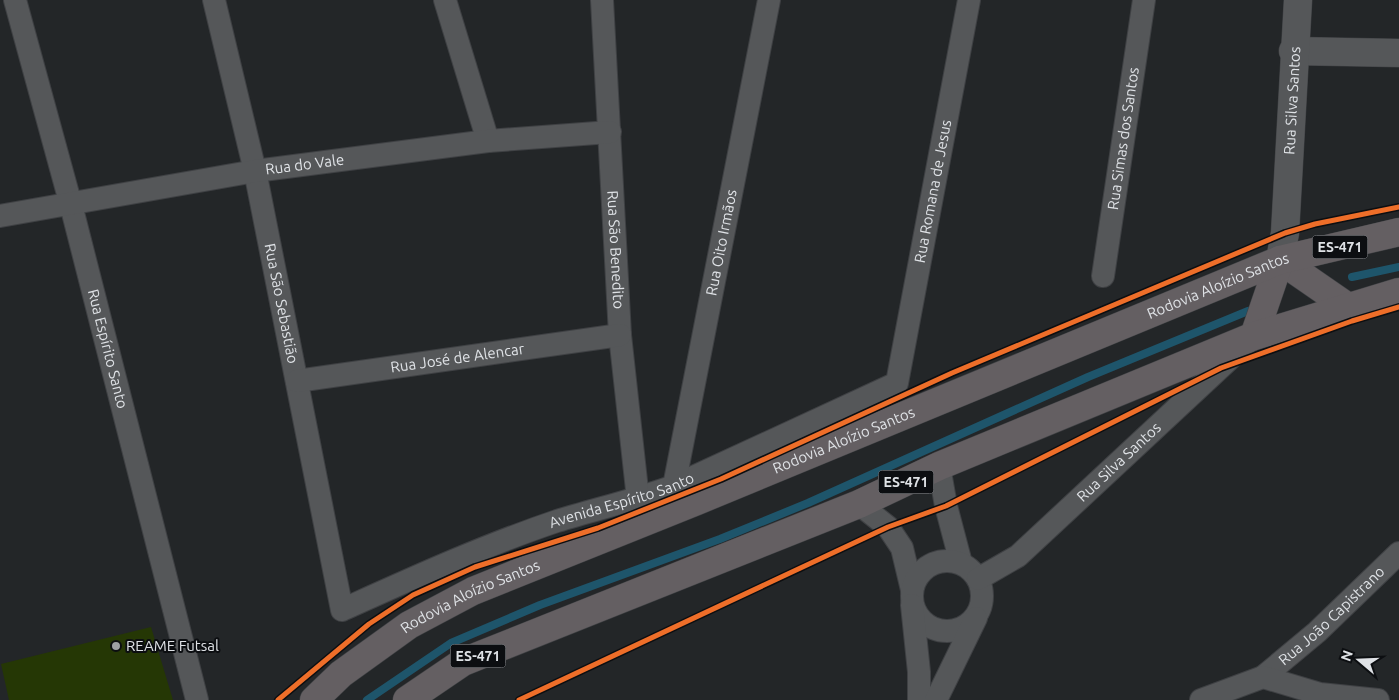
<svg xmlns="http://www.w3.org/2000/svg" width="1399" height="700" font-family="Ubuntu,sans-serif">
	<rect width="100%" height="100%" fill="#232628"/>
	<path fill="#253705" d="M151 627 173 700H9L1 664Z"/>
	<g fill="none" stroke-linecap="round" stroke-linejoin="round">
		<path stroke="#1e556b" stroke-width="8" d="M1352 277 1399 267
			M367 700 451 643 540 605 720 539 808 503 1088 377 1248 311"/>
		<g stroke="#3f4144" stroke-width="24">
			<g id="street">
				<path id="s1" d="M15 0 71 205 197 700"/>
				<path id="s2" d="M214 0 255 171 342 610C413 578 483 546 557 521 596 509 635 500 674 486L897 383 969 0"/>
				<path d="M445 0 488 141"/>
				<path id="s3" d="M602 0 620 335 638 499"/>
				<path id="s4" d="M0 216 255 171 488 141 610 132"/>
				<path id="s5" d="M1103 276 1144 0"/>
				<path id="s6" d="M297 381 620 335"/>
				<path d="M939 466 946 506 961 563"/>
				<path id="s7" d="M674 486 769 0"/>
				<path d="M859 504 888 527 902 548 912 590"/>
				<circle cx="947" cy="596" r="35"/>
				<path id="s8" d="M978 579 1018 556 1250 340"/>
				<path d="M912 605 919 672V700"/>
				<path id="s9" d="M1263 677 1317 632 1399 553"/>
				<path d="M936 700 976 618"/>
				<path d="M1201 700 1263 677 1320 694 1378 700"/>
			</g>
		</g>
		<g stroke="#3f4144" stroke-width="29">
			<g id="secondary">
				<path d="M1293 51 1399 53"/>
				<path id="s10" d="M1280 260 1285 233 1298 0"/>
			</g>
		</g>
		<g stroke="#3f4144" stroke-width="29">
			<g id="primary">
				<path d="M1280 260 1348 307"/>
				<path d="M1254 336 1280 260"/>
				<path id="s11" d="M314 700 341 674 409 625 473 591 697 501 1280 260 1399 232"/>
				<path d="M407 700 463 662 859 504 939 466 1254 336 1399 292"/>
			</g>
		</g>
		<use href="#street" stroke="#555759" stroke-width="22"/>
		<use href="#secondary" stroke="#555759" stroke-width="28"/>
		<use href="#primary" stroke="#645f62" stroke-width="28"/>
		<g stroke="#0c0e11" stroke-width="8">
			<path id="cycleway" d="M278 700 369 624 413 595 475 567 598 528 721 479 952 373 1285 233 1315 224 1399 207
				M519 700 888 527 946 506 1221 368 1352 321 1399 307"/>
		</g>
		<use href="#cycleway" stroke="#ee6e29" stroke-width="5"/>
	</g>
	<circle fill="#9da0a4" stroke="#0c0e11" stroke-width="2" cx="116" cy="646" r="5"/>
	<g text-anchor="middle" stroke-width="4" stroke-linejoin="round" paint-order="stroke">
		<g fill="#0c0e11" stroke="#a0a2a6" stroke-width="1">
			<rect x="1312.5" y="235.5" width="55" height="23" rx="4"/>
			<rect x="878.5" y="470.5" width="55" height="23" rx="4"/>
			<rect x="450.5" y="644.5" width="55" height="23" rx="4"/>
		</g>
		<g font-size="14" font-weight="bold" fill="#dfe2e6">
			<text x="1340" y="252">ES-471</text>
			<text x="906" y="487">ES-471</text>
			<text x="478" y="661">ES-471</text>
		</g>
		<g font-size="15" fill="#dfe2e6" stroke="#0c0e11">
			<text dy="5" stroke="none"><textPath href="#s10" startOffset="160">Rua Silva Santos</textPath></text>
			<text dy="5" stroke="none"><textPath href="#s5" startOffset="139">Rua Simas dos Santos</textPath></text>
			<text dy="5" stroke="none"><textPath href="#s4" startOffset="309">Rua do Vale</textPath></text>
			<text dy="5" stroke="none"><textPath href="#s2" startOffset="1419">Rua Romana de Jesus</textPath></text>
			<text dy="5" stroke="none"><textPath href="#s7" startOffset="248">Rua Oito Irmãos</textPath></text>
			<text dy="5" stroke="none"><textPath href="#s3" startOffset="250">Rua São Benedito</textPath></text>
			<text dy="5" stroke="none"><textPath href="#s11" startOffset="999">Rodovia Aloízio Santos</textPath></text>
			<text dy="5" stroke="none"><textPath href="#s2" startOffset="311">Rua São Sebastião</textPath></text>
			<text dy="5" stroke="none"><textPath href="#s1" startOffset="361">Rua Espírito Santo</textPath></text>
			<text dy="5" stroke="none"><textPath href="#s6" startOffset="162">Rua José de Alencar</textPath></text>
			<text dy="5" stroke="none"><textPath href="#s11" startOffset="594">Rodovia Aloízio Santos</textPath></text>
			<text dy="5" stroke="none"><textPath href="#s8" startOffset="184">Rua Silva Santos</textPath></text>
			<text dy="5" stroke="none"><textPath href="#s2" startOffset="924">Avenida Espírito Santo</textPath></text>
			<text dy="5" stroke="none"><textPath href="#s11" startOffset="189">Rodovia Aloízio Santos</textPath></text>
			<text dy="5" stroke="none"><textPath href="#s9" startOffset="92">Rua João Capistrano</textPath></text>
		</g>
		<g font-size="15" fill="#dfe2e6" stroke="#0c0e11" text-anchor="start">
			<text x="126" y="651">REAME Futsal</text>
		</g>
	</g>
	<g transform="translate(1359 660) rotate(289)" stroke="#0c0e11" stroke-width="4" paint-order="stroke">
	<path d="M0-4L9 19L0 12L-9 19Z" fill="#dfe2e6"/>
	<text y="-8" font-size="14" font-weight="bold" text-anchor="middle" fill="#dfe2e6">N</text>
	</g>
</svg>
